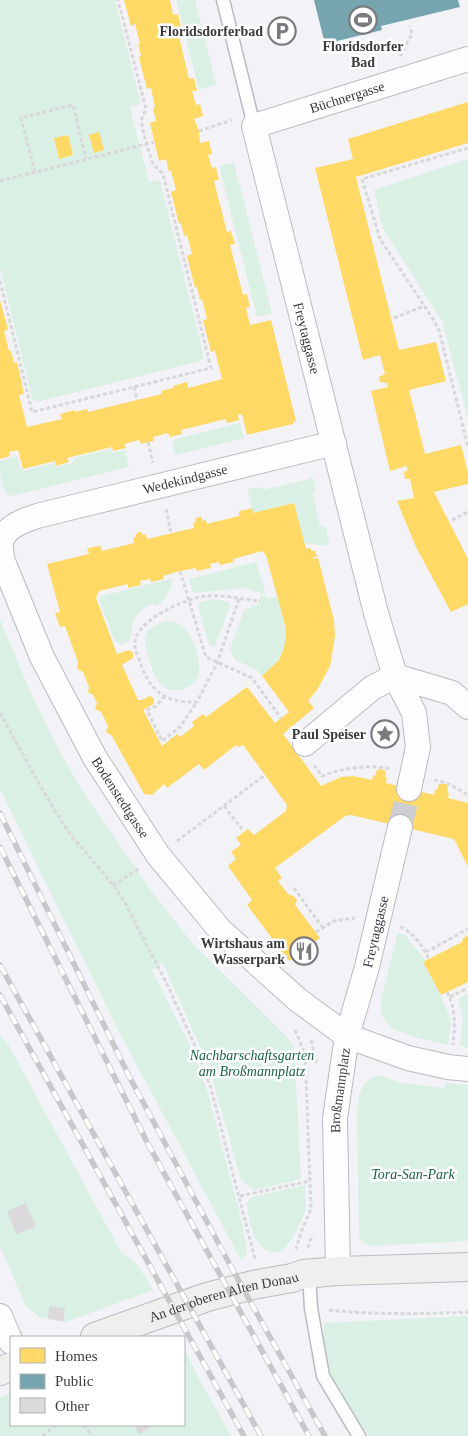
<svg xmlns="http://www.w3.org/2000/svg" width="468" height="1436" font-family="'Times New Roman',serif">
	<rect width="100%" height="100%" fill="#f2f2f7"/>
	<path fill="#daf0e5" d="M0 0H115L141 104 130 107 149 182 160 180 203 353V358L200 361 37 402 32 399 0 267Z
		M176 0H195L216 85 199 89Z
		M468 159V419L442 321 383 229 374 190Z
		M234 163 272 313 257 317 219 166Z
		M240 423 244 438 175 455 172 440Z
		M111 449 112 453 125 450 129 467 11 496C0 491 0 474 0 461L17 456 22 471 54 463 55 467 73 463V458Z
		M313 478 316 490 312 492 320 526 326 528 329 543 328 545C319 547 314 542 304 544L294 503 253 513 248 492 249 489 261 487 263 490Z
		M256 562 266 595 243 588 193 593 189 579Z
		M173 578C171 590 167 597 157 606L151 604C133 612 133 624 130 641L120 645 118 641 115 642 98 597Z
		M261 595 268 598 277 597C287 633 294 650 262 676L256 669 235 660 230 650 244 610 259 604Z
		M213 599 228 602 230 606 214 648 209 645 198 606 200 602Z
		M0 620 28 686 55 743 80 787 150 889 192 943 289 1039 294 1047 301 1179 254 1190 241 1180 210 1070 163 963 152 970 192 1050 207 1090 239 1210 246 1243 247 1253 244 1258 241 1260 117 1028 0 789Z
		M170 621C176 622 182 625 186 630 195 641 206 672 194 683 183 693 166 693 157 680 154 675 152 668 150 662 141 639 142 625 170 621Z
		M398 933 405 935 426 961 424 962 441 995 451 1021 448 1045 418 1038 393 1029 386 1022 381 1014V1000Z
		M468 993V1048L460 1046 463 1016 458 999Z
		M0 1036 8 1044 121 1252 137 1264 153 1290 66 1322 39 1317 25 1305 0 1246Z
		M376 1076H381L402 1083 444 1088 447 1083 468 1085V1241L371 1246C365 1244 361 1243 359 1236L357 1112C359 1096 359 1083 376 1076Z
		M305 1185C305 1194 307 1204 305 1212 302 1222 290 1244 283 1250 272 1258 259 1247 255 1237 250 1227 249 1214 246 1203L252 1197Z
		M468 1316V1436H367L330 1374 324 1347V1323Z
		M184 1347 198 1377 231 1436H0V1397L11 1393V1425H184Z"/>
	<path fill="#ffd966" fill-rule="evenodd" d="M124 0H170L173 15 178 14 181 27 177 28 189 79 194 78 197 91H192L196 105 200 104 203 116 194 119 199 131 200 143 209 141 212 154 208 155 212 168 216 167 219 180 214 181 227 232 231 231 235 244 230 245 243 295 247 294 250 307 246 308 250 325 271 320 296 421 293 422V424L247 435 242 414 238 415 239 420 227 423 226 419 181 430 182 434 170 437 168 433 153 437 154 441 148 442 141 444 139 440 124 444 126 448 113 451 112 447 67 458 69 462 56 466 55 461 23 469 18 450 9 452 10 456 0 459V300L8 329 4 331 9 351H11L14 363 17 362 24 394 19 395 27 427 62 419 60 414 75 410V412L87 409 88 412 162 394 161 391 173 388V386L187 382 188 388 222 379 215 351 211 352 203 320 207 319 202 299 200 300 197 287 195 288 187 256 192 254 187 235 184 236 181 223 179 224 171 192 176 190 171 171 169 172 166 159 159 161 150 123 156 121 153 108 155 107 151 88 147 89 143 74 139 57 141 56 138 44H140L135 24 131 26Z
		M468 102V143L356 177 399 350 436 342 446 381 409 390 425 454 461 445 468 472V484L434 492 468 559V604L451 612 416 547 397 501 414 498 410 479H405L404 472 408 470 406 466 390 471 371 391 388 387 387 383 380 382 379 377 385 374 380 355 363 360 315 168 353 159 348 139Z
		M99 132 104 150 94 153 89 135Z
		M68 135 73 155 59 159 54 138Z
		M294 503 306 549 311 548V551H315L317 557H313V559L318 558 334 620 335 636 330 666 317 690 308 701 314 708 283 734 321 786 341 777 353 776 372 780 373 775 375 776 377 770 380 769 386 771 385 778H387L386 783 434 795 435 789 437 790 439 784H446L448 786 447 793H449L448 798 468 803V867L454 839 351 815 345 816 275 868 282 878 278 881 288 894 295 897 297 901 295 905 320 938 289 961 247 905 252 900 228 866 236 859 231 852 241 845 236 838 248 829 254 835 286 811 287 805 243 745 238 747 236 745 204 770 199 764 167 788 164 784 152 795 144 794 112 736 106 732 108 726 101 712 95 709 97 703 93 695 88 692 89 687 83 672 77 669 78 662 65 626 60 627 55 613 60 612 47 564 89 554 87 549 93 547 100 546 102 551 134 543 133 538 136 537V534L139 532H142V535L146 534 147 539 194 528 193 523 196 522V518L199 517H202V521L206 520 207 524 239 516V511L245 510 252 508 253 513ZM262 551 266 555 285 625 286 636 284 648 279 660 262 676 289 712 275 723 247 687 206 717 203 714 192 722 194 726 180 737 177 734 162 746 143 710 153 704 154 699 150 696 142 700H138L122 665 133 658V653L129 650 117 654 96 598 99 591 128 584V588L141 585 140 581 150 579 151 582 164 579 163 576 180 571 196 568 197 571 211 568 210 564 219 562 220 565 234 562 233 559Z
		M468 935V982L441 995 423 962 462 942 463 938Z"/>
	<path fill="#76a5af" d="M314 0H458L460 7 381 26 382 30 325 44Z"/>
	<path fill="#dbd9db" d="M26 1203 36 1227 16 1234 7 1211Z
		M49 1306 65 1308 63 1321 48 1319Z
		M134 1425H154L139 1434Z"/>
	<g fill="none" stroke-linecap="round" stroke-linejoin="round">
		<path stroke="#cdcdd2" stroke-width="24" stroke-dasharray="24 12" stroke-linecap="butt" d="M400 827 409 789"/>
		<g stroke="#babbbf" stroke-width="15">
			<path id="lane" d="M223 0 254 126
				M309 1273 311 1308 323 1376 359 1436"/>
		</g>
		<g stroke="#babbbf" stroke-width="26">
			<g id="street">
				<path id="s1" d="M334 443 37 516C23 521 6 526 1 542 0 547 2 554 2 559L42 657 95 758 158 855 220 930 298 1000 347 1036 408 1058 448 1067 468 1069"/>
				<path d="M305 744 372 688 395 676 452 693 468 707"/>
				<path id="s2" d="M409 789 418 747 414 713 395 676 376 613 254 126 468 59"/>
				<path id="s3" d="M338 1271 335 1118 347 1036 367 967 400 827"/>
				<path d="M0 1316 11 1342"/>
			</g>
		</g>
		<g stroke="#babbbf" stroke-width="30">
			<g id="secondary">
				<path id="s4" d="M95 1337 207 1297 253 1285 292 1278 303 1274 338 1271 468 1267"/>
				<path d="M0 1371 11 1367"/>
			</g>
		</g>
		<path stroke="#d8d8da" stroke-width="3" stroke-dasharray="4 2.5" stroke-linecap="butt" d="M400 56 412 34 410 26
			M199 131 232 120
			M468 148 362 179 380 239 433 319 439 330 468 447
			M35 172 21 118 73 105 86 158
			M0 181 154 142
			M0 281 32 412 211 368 163 174 153 164 146 143 141 121 146 109 118 0
			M394 318 424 306
			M134 387 137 400
			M148 442 153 463
			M166 509 171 533
			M452 520 468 512
			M180 571 206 657 252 678 281 718
			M239 599 217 663 197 702C163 703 149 690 139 659 136 651 133 645 136 637 144 617 186 598 207 596 223 594 243 600 260 601
			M165 696 156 706 147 710 162 741 180 727 196 703
			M0 713 42 789 62 822 71 835 113 885 125 903 167 984 196 1048 210 1085 255 1259
			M314 765 322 776C343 768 369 764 391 769
			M434 780 447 783 468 795
			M224 806 242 829
			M177 841 265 775
			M113 885 140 868
			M294 888 322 927
			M400 927C414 933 422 945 429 959
			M316 932 334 921 355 918
			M426 952 468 929
			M447 992C456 1008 455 1027 453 1045
			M450 997 468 988
			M295 1030 305 1054 311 1209 301 1232 296 1249
			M311 1040 317 1065
			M240 1196 310 1181
			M308 1248 312 1235
			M329 1310C375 1315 421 1314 468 1312
			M84 1425 92 1436
			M43 1436 55 1425"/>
		<use href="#lane" stroke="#fdfdfe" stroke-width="12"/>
		<use href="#street" stroke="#fdfdfe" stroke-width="24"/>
		<use href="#secondary" stroke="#eff0ee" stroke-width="28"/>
		<g stroke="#c8c8ca" stroke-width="5.5">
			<path id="rail" d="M0 813 129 1076 229 1263 325 1436
				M0 847 148 1144 309 1436
				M0 965 261 1436
				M0 995 244 1436"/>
		</g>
		<use href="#rail" stroke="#fff" stroke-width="4" stroke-dasharray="11" stroke-linecap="butt"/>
	</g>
	<defs>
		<g id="stadium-ring" transform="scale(1.4375)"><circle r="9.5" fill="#fff" stroke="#7a7a7f" stroke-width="1.5"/><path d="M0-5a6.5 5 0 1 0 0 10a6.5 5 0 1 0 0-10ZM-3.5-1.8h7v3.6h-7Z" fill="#7a7a7f"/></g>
		<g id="parking-ring" transform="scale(1.4375)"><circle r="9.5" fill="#fff" stroke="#7a7a7f" stroke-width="1.5"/><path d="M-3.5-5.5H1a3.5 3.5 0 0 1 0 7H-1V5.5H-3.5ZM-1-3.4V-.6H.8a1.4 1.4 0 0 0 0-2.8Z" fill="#7a7a7f"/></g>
		<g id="sight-ring" transform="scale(1.4375)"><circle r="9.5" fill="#fff" stroke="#7a7a7f" stroke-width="1.5"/><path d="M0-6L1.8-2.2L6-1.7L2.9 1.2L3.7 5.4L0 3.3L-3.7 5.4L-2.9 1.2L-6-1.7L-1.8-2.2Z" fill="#7a7a7f"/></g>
		<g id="restaurant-ring" transform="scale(1.4375)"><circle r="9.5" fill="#fff" stroke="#7a7a7f" stroke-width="1.5"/><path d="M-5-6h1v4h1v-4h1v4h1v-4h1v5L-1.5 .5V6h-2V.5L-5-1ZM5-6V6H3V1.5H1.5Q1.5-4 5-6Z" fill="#7a7a7f"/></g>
	</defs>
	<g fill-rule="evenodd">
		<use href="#stadium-ring" x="363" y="20"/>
		<use href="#parking-ring" x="282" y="31"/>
		<use href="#sight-ring" x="385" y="734"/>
		<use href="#restaurant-ring" x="304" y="951"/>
	</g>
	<g text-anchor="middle" stroke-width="5" stroke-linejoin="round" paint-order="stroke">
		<g font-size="14" font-weight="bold" fill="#393a3e" stroke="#fff" text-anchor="end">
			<text x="263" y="36">Floridsdorferbad</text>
			<text x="363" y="51" text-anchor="middle">Floridsdorfer<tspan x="363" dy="16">Bad</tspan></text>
			<text x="366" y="739">Paul Speiser</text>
			<text x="285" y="948">Wirtshaus am<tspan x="285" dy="16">Wasserpark</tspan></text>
		</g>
		<g font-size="14" fill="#393a3e" stroke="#fff">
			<text dy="5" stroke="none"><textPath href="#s2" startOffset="784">Büchnergasse</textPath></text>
			<text transform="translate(307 338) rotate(76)" y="5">Freytaggasse</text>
			<text transform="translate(185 479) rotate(-14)" y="5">Wedekindgasse</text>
			<text dy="5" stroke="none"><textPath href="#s1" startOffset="636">Bodenstedtgasse</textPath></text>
			<text dy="5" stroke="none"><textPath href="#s3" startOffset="344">Freytaggasse</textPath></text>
			<text dy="5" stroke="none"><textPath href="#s3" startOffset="181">Broßmannplatz</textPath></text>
			<text dy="5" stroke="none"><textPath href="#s4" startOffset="135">An der oberen Alten Donau</textPath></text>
		</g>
		<g font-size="14" font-style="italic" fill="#1a6243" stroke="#fff">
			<text x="252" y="1060">Nachbarschaftsgarten<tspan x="252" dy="16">am Broßmannplatz</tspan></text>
			<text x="413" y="1179">Tora-San-Park</text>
		</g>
	</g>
	<rect x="10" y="1336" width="175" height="90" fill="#ffffff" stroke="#b0b0b2"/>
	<rect x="20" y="1348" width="25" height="15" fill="#ffd966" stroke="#b0b0b2"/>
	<text x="55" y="1361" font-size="15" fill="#393a3e">Homes</text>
	<rect x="20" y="1374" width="25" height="15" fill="#76a5af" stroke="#b0b0b2"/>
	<text x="55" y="1386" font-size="15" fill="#393a3e">Public</text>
	<rect x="20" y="1398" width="25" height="15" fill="#dbd9db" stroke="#b0b0b2"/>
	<text x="55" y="1411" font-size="15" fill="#393a3e">Other</text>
</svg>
